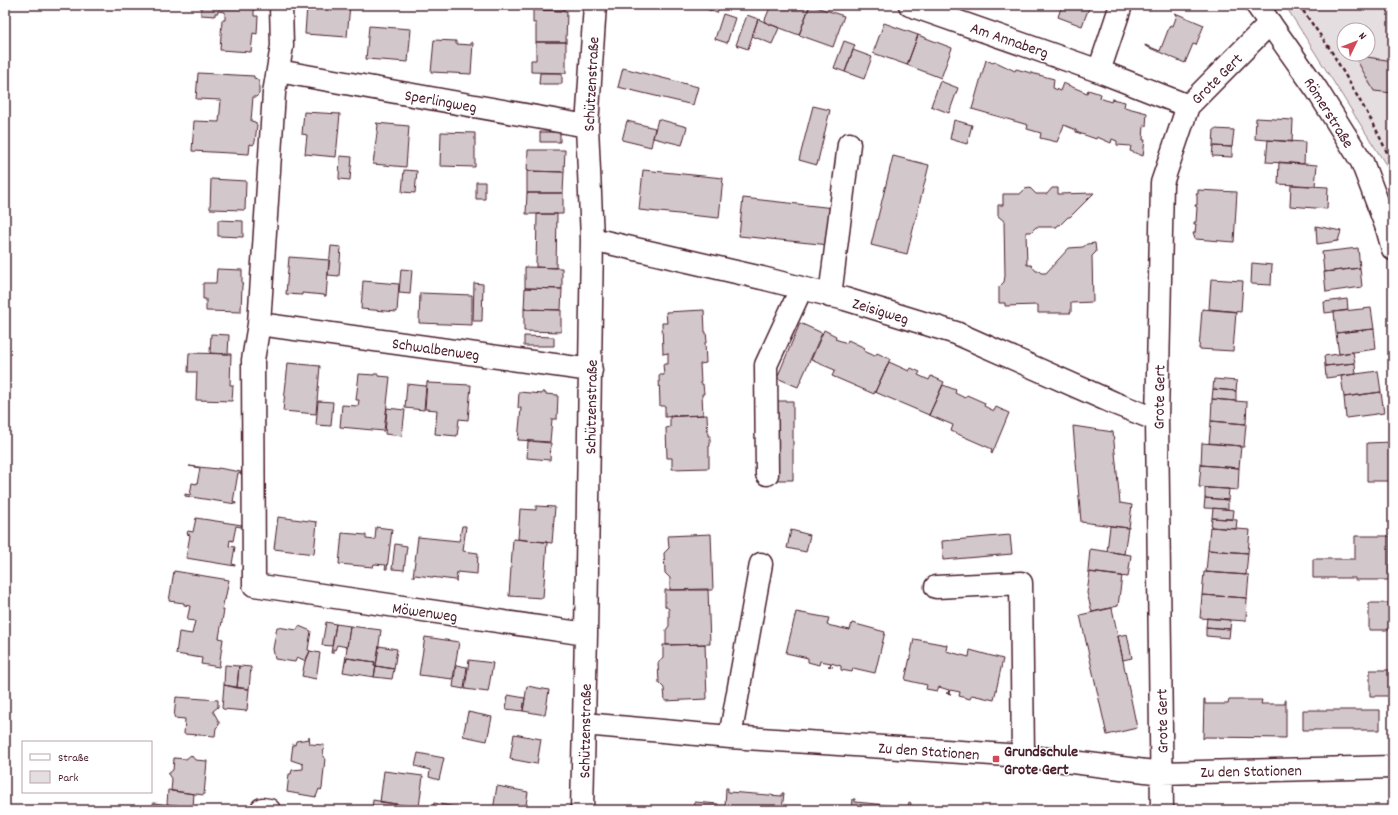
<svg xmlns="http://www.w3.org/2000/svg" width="1398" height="815" font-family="Dekko,sans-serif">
	<rect width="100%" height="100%" fill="#fff"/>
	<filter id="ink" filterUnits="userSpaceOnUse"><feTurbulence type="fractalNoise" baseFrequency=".025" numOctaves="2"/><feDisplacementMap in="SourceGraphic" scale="8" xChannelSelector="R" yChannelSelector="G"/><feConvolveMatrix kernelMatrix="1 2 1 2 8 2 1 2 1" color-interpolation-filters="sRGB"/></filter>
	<g filter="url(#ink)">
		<path fill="#e5dee0" stroke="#987e86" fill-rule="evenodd" d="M1285 5H1393V176ZM1344 30H1368V54H1344Z"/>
		<path fill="#d2c7cb" stroke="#4a1f2b" d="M201 5H254V16H258L257 34 253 33 251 52 220 50 222 20H225V12L218 11V13H215V16L201 15Z
			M307 5H350L347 37 305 34Z
			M541 5H564V11L541 10Z
			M696 5H720L717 13Z
			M771 5H810L799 35 764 22Z
			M810 5 844 16 833 47 799 35Z
			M1062 5H1090L1082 26 1058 17Z
			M533 10 567 11 566 42H536V23H533Z
			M1175 13 1204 25 1196 45 1193 44 1185 63 1145 46V45L1160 51 1170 25 1173 26 1177 15Z
			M723 14 735 18 727 43 715 39Z
			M747 15 758 19 748 49 736 45Z
			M758 19 779 28 772 44 752 36Z
			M884 23 918 35 907 65 873 53Z
			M369 26 411 29 408 62 366 59Z
			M918 35 952 48 941 78 907 65Z
			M434 40 456 41V44L471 45V42L473 43 471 74 431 72Z
			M844 41 855 45 845 72 834 68Z
			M536 42H566V73L531 72V60H536Z
			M853 50 872 57 864 79 845 72Z
			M1354 55 1393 61V93L1374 91Z
			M986 60 993 63 994 61 1015 71 1016 69 1054 79 1053 88 1060 91 1063 83 1087 93 1088 90 1101 94 1100 98 1111 102 1112 99 1125 102 1124 107 1147 113 1146 126 1144 125 1143 140H1145L1143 156 1130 151 1131 146 1117 145V141L1112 139 1111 143 1097 137 1096 139 1076 132V130L1064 125 1057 142 1040 138 1041 133 1027 129 1028 125 972 109Z
			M623 68 698 87 693 105 618 87Z
			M198 73 254 76V78L257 79 259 82V94L256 97H253L251 121 255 122 257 125 255 142 253 145 250 144 249 154 192 151 194 121 219 122 221 100 196 99Z
			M540 73H562V84H539Z
			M940 81 958 88 949 113 931 106Z
			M813 106 830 110 817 165 799 160Z
			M304 112 340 114 336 157 305 154 307 135 302 134Z
			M1256 118 1293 120 1292 142 1255 139Z
			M658 119 687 127 682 145 653 138Z
			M954 120 972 125 967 144 950 139Z
			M627 121 655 128 651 147 622 140Z
			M376 123 409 126 406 167 373 164 378 125Z
			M1214 129 1234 130 1232 147 1213 146Z
			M441 132 475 133V167L440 166Z
			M540 132H560V142H540Z
			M1268 140 1305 142 1304 164 1266 162Z
			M1213 146 1232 147V157L1212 156Z
			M528 150H565L564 172 527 171Z
			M340 156 352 157 350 180 339 179Z
			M893 156 929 165 907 254 871 245Z
			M1279 162 1317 165 1315 186 1278 184Z
			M404 170 417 171 415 193 402 192Z
			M643 170 723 178 719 218 639 210Z
			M527 171 564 172 563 193H527Z
			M211 179 246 181 245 210 210 209Z
			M476 182H485V199H476Z
			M1291 185 1328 187 1327 209 1290 206Z
			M1030 188 1036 194H1047L1052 188H1058V194L1094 193 1070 217H1068L1060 225H1057V227H1036L1031 232H1026L1027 265H1031L1036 271H1039L1041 273H1046L1069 248 1083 247 1087 244 1095 243 1096 252 1092 256 1093 302 1071 303V313H1038V305L1005 306V303H999V287L1004 282 1005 276 1004 221 998 216V205H1003V194H1020L1025 189Z
			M1198 190 1237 192 1234 242 1195 239 1193 233H1195L1196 224H1194V222H1196L1197 207 1195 206V205H1197V196L1196 194H1198Z
			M527 193H563V214H526Z
			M743 198 834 208 830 245 739 236Z
			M537 214H557L556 268 536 267Z
			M218 220 243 221V237L218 236Z
			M1316 226 1341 231 1338 241 1317 244Z
			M331 246 341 247 339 276 328 275Z
			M1358 248 1360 268 1324 272 1322 252Z
			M289 257 329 260 326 296H324V295L302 293V295L286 294Z
			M1252 263 1272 265 1271 285 1251 284Z
			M525 267 562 268V289L525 288Z
			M1360 268 1362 287 1326 292 1324 272Z
			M217 269 242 270V284H243L242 285 241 311 242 312 206 311V299H203V283H216Z
			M401 269 412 270 410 294 399 293Z
			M1211 279 1243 281 1241 312 1209 309Z
			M363 281 399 284 397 312 361 309Z
			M474 283 483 284 482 321H473Z
			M525 288 562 289 561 310 524 309Z
			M420 293 472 295V325L419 323Z
			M1347 299 1348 310 1325 313 1324 302Z
			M1371 308 1374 329 1336 333 1334 312Z
			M524 309 561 310V332L524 331Z
			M1202 309 1236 312 1233 351 1199 349Z
			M704 310 705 332H706L707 342H705L706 363 700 364 701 384H703L704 394H702L703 415 665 417V406H660L659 375H664L663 364H668V353L663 354 662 323H667L666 312Z
			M800 323 822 333 798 387 777 378Z
			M1374 329 1376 349 1339 354 1336 333Z
			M824 330 836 336 835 339 847 343 848 340 865 348 864 351 875 356 877 353 890 359 874 394 832 376 835 370 811 360Z
			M211 334 229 335 228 354 210 353Z
			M524 336 554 337V346H524Z
			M1353 352 1355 363 1325 366 1324 356Z
			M189 353 231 354 230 385H233L232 401 196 400 197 372H188Z
			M889 362 909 371 911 368 920 372 918 375 929 380 931 376 944 382 929 415 875 392Z
			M288 363 320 366 316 414 283 411Z
			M1355 363 1356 374 1326 378 1325 366Z
			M1378 371 1381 392 1344 397 1341 376Z
			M359 374 374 375V374H378V376L390 377 384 431 340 427 342 405 358 406 359 400H356Z
			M1214 379 1237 381 1236 391 1213 389Z
			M428 381V383L471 385 468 420 459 419 457 436 435 434 437 410 425 409 427 382Z
			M407 384 426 386 424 410 405 408Z
			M943 385 956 390 955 393 965 398 967 395 985 403 984 406 994 411 996 407 1009 413 992 454 991 453 992 449 951 431 953 425 929 415Z
			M1213 389 1236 391V401L1212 399Z
			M519 392 542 394V392H545V394L558 395 557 419H552L550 442 518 440 521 408H518Z
			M1381 392 1384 413 1346 418 1344 397Z
			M1212 399 1247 402 1246 424 1211 421Z
			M318 401 333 402 331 426 316 425Z
			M773 401H793V480H773Z
			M387 408 405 410 402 436 385 434Z
			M707 415 708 436H710V446H709V468L672 469V458H667L666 428 670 427V416Z
			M1211 421 1246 424 1244 447H1241V446L1209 443Z
			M1073 426 1113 432 1120 503 1132 505 1129 528 1081 522Z
			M528 441 551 443 550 460 527 458Z
			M1393 442V481H1367V443Z
			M1202 443 1241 446 1239 468 1201 465Z
			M1201 465 1239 468 1238 490 1199 487Z
			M189 466 218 469V468L241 472V474L238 473 233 502 236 503V504L185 496V494L190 495 192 483 197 484 200 468Z
			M1205 488 1229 489 1228 500 1205 498Z
			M1205 498 1228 500V509L1204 508Z
			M536 506 555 507 552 543 518 539 520 509 536 510Z
			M1213 508 1234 510 1233 519 1212 518Z
			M278 517 317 522 314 554 274 549Z
			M196 518 242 525 241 527 236 526 233 541 230 540 229 546 235 547 232 564 235 565V566L186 558 190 535 187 534 188 531 193 532Z
			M1212 518 1237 520 1236 529 1211 527Z
			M462 526H466L463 551 478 553 477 574 457 572 456 582 455 580 415 575 413 577 418 537 459 541Z
			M1110 526 1128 528 1124 554 1107 551Z
			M376 527 392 529 387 569H385L386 565 374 564 373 567 339 564 342 533 366 535V539L375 540Z
			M1210 527 1250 530 1248 553 1208 550Z
			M791 530 810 535 806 552 787 548Z
			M711 534 713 590H670V578L665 573 664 553 669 548 668 536Z
			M1010 535 1012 554 943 560 942 541Z
			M1355 536H1390V580H1355V578H1313V559H1355Z
			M513 539 547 542 543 598 509 596Z
			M395 544 407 546 404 570 392 569Z
			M1090 549 1131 555 1128 577 1088 572Z
			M1208 550 1248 553 1246 575 1206 572Z
			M174 571 229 580 225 600H224L222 610H224L219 638 223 639 219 667 201 664 202 658 176 654 179 632 192 634 195 621 187 620 190 606 184 605V603L169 601Z
			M1090 572 1122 576 1118 606 1092 612 1087 593Z
			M1204 572 1249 575 1247 598 1202 595Z
			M708 589 710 644 666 645V630L669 626V609L665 606V590Z
			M1202 595 1247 598 1246 621 1200 618Z
			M1369 603H1393V630H1369Z
			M1112 608 1137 728 1107 735 1080 615Z
			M796 612 829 618 827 625 850 630 852 623 885 632 875 673 853 668 852 672 841 670V666L831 663 830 666 833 667 828 666H830L831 663 820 661 819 665 808 662V658L786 653Z
			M1207 618 1231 620 1230 629 1206 627Z
			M326 622 336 624 332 646 322 645Z
			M336 624 350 626 347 647 337 645 335 650 333 649V653H331Z
			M299 626 311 631 308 650 310 651 306 661 297 657 295 662 275 659 273 649 277 627 297 630Z
			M350 626 381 630 376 666H374L375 662 347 658 346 662H345Z
			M1206 627 1230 629 1229 638 1206 636Z
			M1127 634 1132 658 1123 660 1118 636Z
			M425 637 459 642 453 679 419 675Z
			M914 639 947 645 946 651 969 657 970 650 1003 659 994 700 972 695 970 699 959 696 960 692 950 690 949 693 951 694 946 693H948L949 690 939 687 937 691 926 689 927 685 905 680Z
			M705 644 707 699 665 701 664 688 659 683 658 663 663 657V645Z
			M379 646 397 649 394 669 376 666Z
			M310 651 320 653 316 679 302 676 305 661Z
			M347 658 375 662 374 666H376L374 677 343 672 345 662H346Z
			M469 660 493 663 488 692 465 689Z
			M225 665 239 666 237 688 224 685Z
			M456 665 467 667 464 689 453 687Z
			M239 666 251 667 249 689 237 688Z
			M376 666 394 669 392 679 374 677Z
			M1370 670H1393V696H1370Z
			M224 685 249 689 247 710 246 711 223 709 222 708Z
			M527 686 549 690 545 715 523 711Z
			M508 695 525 698 523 711 506 709Z
			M176 697 218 700V707L213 711 219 722V725L216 728 215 736 184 734 185 719 174 718Z
			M1204 699H1205V704H1228L1229 700H1262L1261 704H1285V699L1286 700V738L1205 737 1203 739Z
			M1303 710H1380V730H1303Z
			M468 712 492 717 487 741 463 736Z
			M514 734 541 739 537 764 510 759Z
			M309 736 310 744 324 745 323 757 325 758 322 789 321 790 319 789 316 797 287 792 289 774H291L292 770 303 769V764L291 760 293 744 295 745 296 741 309 739Z
			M418 753 444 758 439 780 429 777 430 770 415 766Z
			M191 755 195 760 207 761 204 795 171 791 172 780 168 774 173 770 174 758 186 759Z
			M384 771 423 776 419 807 380 802Z
			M497 786 528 792 526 805 530 806 529 810H493Z
			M726 788H728V792L782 796V793H784L782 810H694L695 802 718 804V807H725Z
			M168 790 194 794 193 807 167 804Z
			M853 799H855V802L908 807 909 802 911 803 910 810H852Z
			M373 800 402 805 401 810H372Z
			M153 803 203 808V810H153Z
			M434 803 460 808 459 810H432Z
			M1282 808 1304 809V810H1282Z
			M1393 808V810H1370V809Z"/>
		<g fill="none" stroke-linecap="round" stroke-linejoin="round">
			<g stroke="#4a1f2b" stroke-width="25">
				<path id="minor" d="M281 5 282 46 274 93 259 324 253 360 254 585 586 634
					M910 5 1099 71 1188 106
					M1257 5 1317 90 1362 162 1387 228 1393 249
					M278 71 587 126
					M1099 71 1121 5
					M592 239 762 278 845 299 956 333 1114 403 1157 420
					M830 296 849 144
					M259 324 591 370
					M767 474 766 365 801 289
					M936 587 1021 583 1023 756
					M584 724 730 737 1023 756 1162 773 1393 767
					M730 737 761 564
					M262 809 269 810
					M582 810 586 634 592 239 587 126 595 5
					M1162 810 1157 420 1162 183 1188 106 1270 23"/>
			</g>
			<path stroke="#4a1f2b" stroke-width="2.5" stroke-dasharray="4 3" stroke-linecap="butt" d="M1299 5 1330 49 1374 125 1393 165"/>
			<use href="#minor" stroke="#fff" stroke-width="22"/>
		</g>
	</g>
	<rect fill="#d1495b" stroke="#fff" stroke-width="1.5" x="992" y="755" width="8" height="8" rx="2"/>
	<g text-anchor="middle" stroke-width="3" stroke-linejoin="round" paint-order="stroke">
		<g font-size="16" fill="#4a1f2b" stroke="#fff">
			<text transform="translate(1010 39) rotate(19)" y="6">Am Annaberg</text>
			<text transform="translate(1216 78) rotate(-45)" y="6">Grote Gert</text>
			<text transform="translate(590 84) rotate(-87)" y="6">Schützenstraße</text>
			<text transform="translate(441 100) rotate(10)" y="6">Sperlingweg</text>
			<text transform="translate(1330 112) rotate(58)" y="6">Römerstraße</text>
			<text transform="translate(881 310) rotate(17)" y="6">Zeisigweg</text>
			<text transform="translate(436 348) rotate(8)" y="6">Schwalbenweg</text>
			<text transform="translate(1158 397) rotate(-89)" y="6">Grote Gert</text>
			<text transform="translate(590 407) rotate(-89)" y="6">Schützenstraße</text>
			<text transform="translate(425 611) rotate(8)" y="6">Möwenweg</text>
			<text transform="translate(1161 721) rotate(-91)" y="6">Grote Gert</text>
			<text transform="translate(584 731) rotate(-89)" y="6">Schützenstraße</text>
			<text transform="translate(929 750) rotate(4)" y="6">Zu den Stationen</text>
			<text transform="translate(1251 770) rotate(-1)" y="6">Zu den Stationen</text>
		</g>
		<g font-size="16" font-weight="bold" fill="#4a1f2b" stroke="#fff" text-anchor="start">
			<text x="1004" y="756">Grundschule<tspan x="1004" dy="18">Grote Gert</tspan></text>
		</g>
	</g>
	<rect width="1398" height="815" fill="none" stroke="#fff" stroke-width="20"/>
	<rect x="10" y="10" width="1378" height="795" fill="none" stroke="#4a1f2b" stroke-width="1.5" filter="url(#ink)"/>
	<rect x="22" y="741" width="130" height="52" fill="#ffffff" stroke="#b7a5aa"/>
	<rect x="30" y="754" width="20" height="6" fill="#ffffff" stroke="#b7a5aa"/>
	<text x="58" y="761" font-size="12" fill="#4a1f2b">Straße</text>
	<rect x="30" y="771" width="20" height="12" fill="#e5dee0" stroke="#b7a5aa"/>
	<text x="58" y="781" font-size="12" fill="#4a1f2b">Park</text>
	<g transform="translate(1356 42) rotate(47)"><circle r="19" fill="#ffffff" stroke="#b7a5aa"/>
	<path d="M0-3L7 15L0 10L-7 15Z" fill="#d1495b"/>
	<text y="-6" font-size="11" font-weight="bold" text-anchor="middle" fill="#4a1f2b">N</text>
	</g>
</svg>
